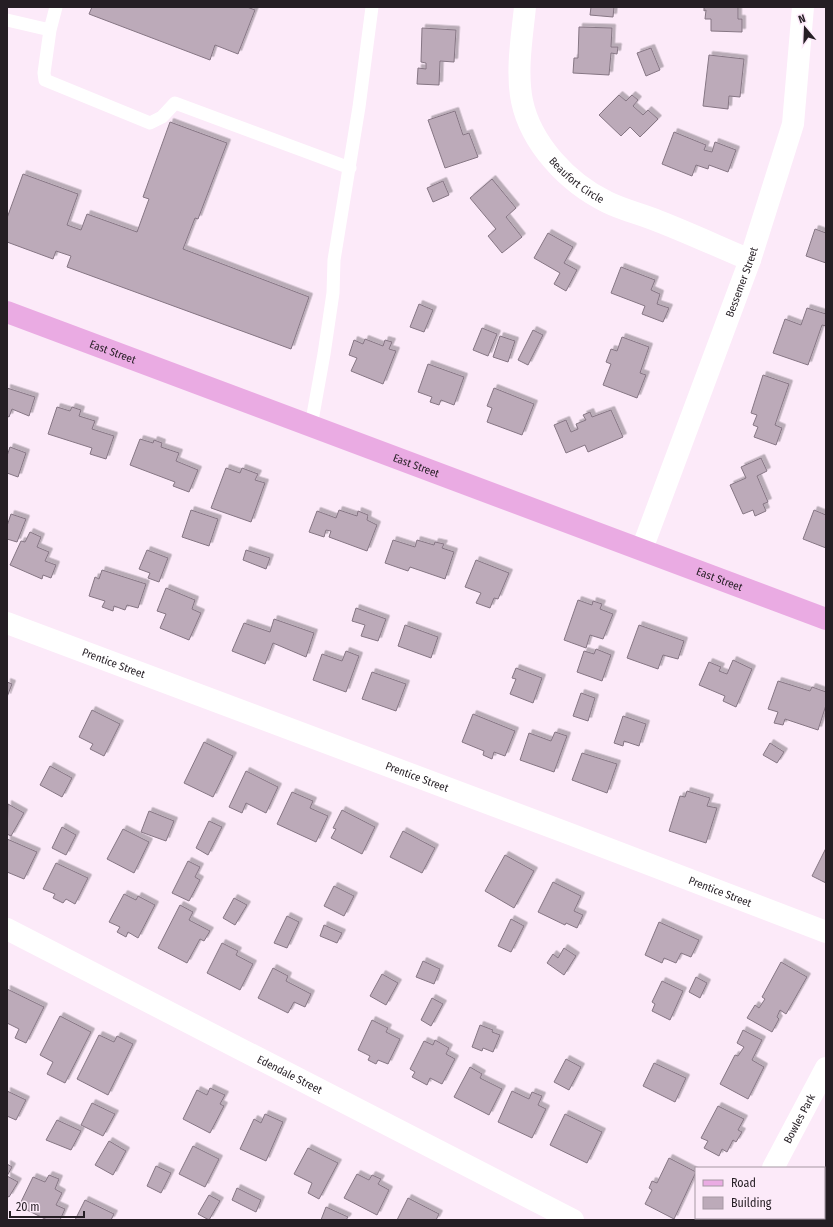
<svg xmlns="http://www.w3.org/2000/svg" width="833" height="1227" font-family="'Fira Sans Condensed',sans-serif">
	<defs>
		<filter id="shadow"><feDropShadow dx="3.5" dy="-3.5" stdDeviation="0" flood-color="#0004"/></filter>
	</defs>
	<rect width="100%" height="100%" fill="#fceaf9"/>
	<path fill="#bcaab9" stroke="#867684" filter="url(#shadow)" d="M92 7H247L255 10 238 54 215 45 210 60 89 14Z
		M591 7H614L613 17 590 15Z
		M704 7H738V19H742V32L711 31V19H705L706 10 704 11Z
		M579 27 612 28 611 47H618L617 54 611 53 609 75 573 73 574 58H578Z
		M422 28 456 30 454 62 440 61 439 85 417 84 418 68 426 69V63L421 62Z
		M651 48 660 70 646 76 637 53Z
		M709 55 744 59 740 97 729 96 728 109 703 106Z
		M619 95 626 101 632 95 638 100 633 106 643 115 648 110 658 119 640 137 630 127 621 136 599 115Z
		M455 111 463 135 469 133 478 157 445 168 428 120Z
		M170 122 227 143 198 219 195 218 183 249 309 297 291 349 67 267 71 256 56 251 53 259 7 242V218L23 174 78 194 67 225 81 230 87 214 137 232 149 199 143 197Z
		M674 132 706 145 704 150 712 152 715 142 736 150 728 172 709 165 708 169 696 165 692 176 662 164Z
		M492 179 516 208 506 217 522 237 502 253 488 236 496 229 470 198Z
		M443 181 449 195 433 202 427 188Z
		M815 229 826 233V263L806 256Z
		M548 233 573 247 564 263 577 270 566 291 554 284 560 273 534 258Z
		M621 267 655 280 651 290 660 294 657 304 669 308 663 322 642 314 645 306 611 293Z
		M419 304 433 310 424 332 410 327Z
		M807 308 826 314V326L822 325 808 365 773 353 785 319 801 325Z
		M482 328 497 334 488 356 473 350Z
		M533 330 543 335 528 365 518 360Z
		M500 336 515 341 508 362 493 357Z
		M622 337 649 347 640 373 646 375 637 398 603 385 611 364 606 362 611 349 617 351Z
		M365 339 383 346 385 340 392 342 389 349 396 351 383 384 351 371 357 358 349 355 354 340 363 344Z
		M428 364 464 377 454 405 441 400 439 405 430 402 432 397 418 392Z
		M763 375 789 384 775 425 782 428 776 445 754 437 758 427 753 425 757 415 751 413Z
		M7 388 35 397 29 416 12 409 9 417 7 416Z
		M494 388 534 404 522 435 487 422 492 408 487 406Z
		M57 407 70 411 72 407 81 410 79 416 95 421 92 429 114 436 106 459 90 454 92 448 48 434Z
		M611 410 623 437 588 452 585 445 566 453 554 425 566 420 571 432 578 429 576 424 586 420 583 415 590 412 592 417Z
		M140 439 153 443 154 440 162 443 161 447 179 453 176 461 198 470 189 492 173 486 175 482 130 465Z
		M10 447 26 453 18 477 7 473V456Z
		M761 458 767 471 757 476 768 502 763 504 766 511 755 516 753 510 743 514 730 485 746 478 741 467Z
		M226 468 240 473 242 468 258 474 255 480 265 483 251 522 211 508Z
		M191 510 218 519 209 546 182 537Z
		M339 510 357 516 358 511 368 515 367 520 377 525 367 551 329 537 331 531 326 530 324 537 309 532 317 511 336 518Z
		M814 510 826 515V548L803 539Z
		M11 514 26 519 17 542 7 539V526Z
		M30 532 41 537 37 547 49 552 45 561 56 565 51 578 43 575 42 579 10 565 21 541 25 542Z
		M393 540 415 547 417 540 434 545 435 542 444 544 442 548 454 552 445 579 410 567 408 571 385 563Z
		M147 550 168 558 159 582 148 578 150 573 139 569Z
		M246 550 270 558 266 569 243 560Z
		M476 560 509 573 498 599 494 598 490 608 476 603 481 593 465 587Z
		M102 570 146 584 138 608 127 605 125 610 114 606 113 611 102 607 105 601 89 596 95 577 99 579Z
		M166 588 195 600 192 609 201 613 189 640 160 628 166 614 157 611Z
		M578 600 592 605 593 601 602 604 600 609 613 614 603 639 590 635 586 648 564 640Z
		M356 608 386 619 378 641 361 636 365 625 352 621Z
		M274 619 314 633 306 657 273 643 265 664 232 651 244 623 270 632Z
		M405 625 438 637 431 658 398 646Z
		M639 625 684 641 678 659 663 655 658 669 627 658Z
		M596 649 611 655 602 681 577 672 584 651 594 654Z
		M346 651 359 656 346 692 313 680 322 654 342 661Z
		M733 660 752 669 736 707 723 701 725 696 699 685 709 662 721 667 719 671 727 674Z
		M516 668 542 678 533 703 510 694 516 679 512 678Z
		M372 672 406 684 396 711 362 699Z
		M778 681 810 691 812 687 826 692V705L818 730 785 719 783 725 774 723 778 712 768 709Z
		M7 682 12 684 7 697Z
		M581 693 595 698 588 721 573 716Z
		M92 710 120 724 104 756 90 749 93 744 79 737Z
		M473 714 515 731 505 756 494 752 492 759 483 755 484 751 462 742Z
		M623 716 646 724 639 746 624 741 623 746 614 743Z
		M555 732 567 736 554 772 520 760 529 733 551 741Z
		M204 742 233 756 213 797 184 783Z
		M770 743 784 752 777 763 763 755Z
		M582 753 617 764 607 793 572 780Z
		M50 766 72 778 62 797 40 785Z
		M246 771 278 787 266 813 246 803 242 813 229 807Z
		M687 791 710 798 707 806 717 808 706 843 669 831 680 796 685 797Z
		M292 792 313 801 310 808 328 816 316 842 277 824Z
		M8 804 24 813 11 836 7 834Z
		M342 810 375 827 362 854 331 838 336 829 333 828Z
		M149 811 174 821 166 841 141 832Z
		M209 821 222 827 208 855 196 848Z
		M62 827 76 835 66 855 52 848Z
		M123 829 149 842 134 873 107 859Z
		M403 831 435 848 422 873 390 857Z
		M7 839 37 852 24 879 7 872Z
		M826 848V883L812 876Z
		M505 855 534 871 514 908 485 891Z
		M188 861 200 867 195 877 200 880 189 901 172 893Z
		M56 863 88 878 75 904 66 899 63 903 53 898 55 894 43 889Z
		M553 882 581 896 574 911 583 915 577 928 566 923 565 925 538 912Z
		M334 886 354 896 344 916 324 906Z
		M124 894 136 900 138 896 155 905 138 938 128 932 126 937 117 932 120 927 109 922Z
		M234 898 247 905 235 925 223 918Z
		M180 905 193 912 189 920 210 931 204 941 200 939 187 963 158 948Z
		M287 916 299 922 287 948 274 943Z
		M511 919 524 926 511 952 498 946Z
		M659 922 699 940 691 957 681 953 676 963 664 958 662 963 645 955Z
		M324 925 342 933 337 943 320 936Z
		M222 943 238 951 236 955 253 964 240 990 207 973Z
		M564 948 576 956 564 975 547 963 553 954 558 958Z
		M423 961 440 969 434 984 416 977Z
		M781 962 807 977 786 1014 780 1010 777 1017 779 1019 772 1032 747 1018 755 1005 759 1008 765 999 762 997Z
		M273 968 288 976 286 981 311 994 305 1007 294 1002 288 1013 258 998Z
		M382 974 398 983 386 1005 370 996Z
		M696 977 707 983 700 998 689 992Z
		M662 981 683 991 670 1020 652 1011 655 1004 652 1002Z
		M7 989 44 1007 26 1043 15 1038 19 1029 7 1023Z
		M432 998 443 1004 431 1026 421 1020Z
		M60 1016 91 1032 65 1083 47 1074 53 1062 40 1055Z
		M372 1020 388 1028 386 1032 400 1039 388 1064 378 1060 376 1064 368 1060 370 1056 358 1050Z
		M480 1025 493 1030 492 1032 500 1035 493 1052 483 1048 482 1051 472 1047Z
		M743 1030 762 1040 752 1060 764 1067 748 1099 720 1084 735 1055 738 1056 744 1047 737 1043Z
		M99 1035 114 1042 117 1036 133 1044 108 1095 77 1079Z
		M435 1040 449 1048 446 1054 455 1059 442 1084 430 1078 427 1085 412 1077 415 1072 410 1069 424 1041 433 1045Z
		M566 1059 581 1067 569 1090 554 1082Z
		M654 1063 686 1078 675 1102 643 1086Z
		M470 1067 482 1074 480 1078 502 1089 489 1115 454 1097Z
		M210 1088 225 1095 220 1104 224 1106 210 1133 183 1119 197 1090 207 1095Z
		M7 1091 26 1100 16 1120 7 1116Z
		M512 1091 529 1099 532 1092 542 1096 538 1105 546 1109 532 1138 498 1122Z
		M92 1103 115 1114 103 1136 81 1125Z
		M718 1106 744 1119 738 1130 742 1132 736 1142 733 1140 727 1152 722 1149 719 1156 704 1148 708 1141 701 1138Z
		M265 1114 283 1122 266 1161 240 1149 254 1119 261 1123Z
		M565 1114 602 1132 587 1163 550 1145Z
		M57 1120 81 1131 71 1150 46 1140Z
		M109 1141 126 1151 113 1175 95 1165Z
		M193 1146 219 1159 205 1187 179 1174Z
		M308 1148 338 1163 319 1199 308 1193 312 1183 294 1174Z
		M669 1158 696 1172 674 1219 645 1204 652 1190 649 1188 652 1181 657 1183Z
		M7 1164 12 1167 7 1176 18 1182 9 1197 7 1196Z
		M156 1166 171 1173 161 1193 147 1186Z
		M357 1174 369 1180 372 1175 381 1179 378 1184 389 1190 377 1215 344 1198Z
		M49 1175 59 1179 55 1189 62 1193 56 1205 65 1209 60 1220H47L19 1206 33 1177 45 1182Z
		M237 1188 261 1200 256 1212 232 1200Z
		M209 1195 220 1201 209 1220 198 1214Z
		M408 1198 439 1214 436 1220H397Z
		M85 1200 114 1214 111 1220H75Z
		M326 1207 348 1217 346 1220H321Z"/>
	<g fill="none" stroke-linecap="round" stroke-linejoin="round">
		<path stroke="#fff" stroke-width="13" d="M7 20 50 30 44 73 45 80 150 123 162 117 175 103 350 168
			M50 30 56 7
			M311 426 324 354 333 293 334 260 359 107 372 7"/>
		<g stroke="#fff" stroke-width="22">
			<path id="s1" d="M525 7C522 37 516 71 522 101 531 144 568 183 607 202 623 210 641 214 658 221 689 233 719 247 750 260"/>
			<path id="s2" d="M642 549 750 260 793 124 803 7"/>
			<path id="s3" d="M7 623 570 834 826 932"/>
			<path id="s4" d="M7 929 573 1220"/>
			<path id="s5" d="M773 1168 826 1068"/>
			<path d="M745 1220 746 1218"/>
		</g>
		<path stroke="#eaabe3" stroke-width="22" id="s6" d="M7 312 826 619"/>
	</g>
	<g text-anchor="middle" stroke-width="3" stroke-linejoin="round" paint-order="stroke">
		<g font-size="11" fill="#251e24" stroke="#fceaf9">
			<text dy="4" stroke="none"><textPath href="#s1" startOffset="193">Beaufort Circle</textPath></text>
			<text dy="4" stroke="none"><textPath href="#s2" startOffset="285">Bessemer Street</textPath></text>
			<text dy="4" stroke="none"><textPath href="#s6" startOffset="113">East Street</textPath></text>
			<text dy="4" stroke="none"><textPath href="#s6" startOffset="437">East Street</textPath></text>
			<text dy="4" stroke="none"><textPath href="#s6" startOffset="761">East Street</textPath></text>
			<text dy="4" stroke="none"><textPath href="#s3" startOffset="114">Prentice Street</textPath></text>
			<text dy="4" stroke="none"><textPath href="#s3" startOffset="438">Prentice Street</textPath></text>
			<text dy="4" stroke="none"><textPath href="#s3" startOffset="762">Prentice Street</textPath></text>
			<text dy="4" stroke="none"><textPath href="#s4" startOffset="318">Edendale Street</textPath></text>
			<text dy="4" stroke="none"><textPath href="#s5" startOffset="56">Bowles Park</textPath></text>
		</g>
	</g>
	<rect width="833" height="1227" fill="none" stroke="#251e24" stroke-width="16"/>
	<rect x="695" y="1167" width="130" height="52" fill="#fceaf9" stroke="#a698a4"/>
	<rect x="703" y="1180" width="20" height="6" fill="#eaabe3" stroke="#a698a4"/>
	<text x="731" y="1187" font-size="12" fill="#251e24">Road</text>
	<rect x="703" y="1197" width="20" height="12" fill="#bcaab9" stroke="#a698a4"/>
	<text x="731" y="1207" font-size="12" fill="#251e24">Building</text>
	<g transform="translate(805 28) rotate(341)" stroke="#fceaf9" stroke-width="3" paint-order="stroke">
	<path d="M0-3L7 15L0 10L-7 15Z" fill="#251e24"/>
	<text y="-6" font-size="11" font-weight="bold" text-anchor="middle" fill="#251e24">N</text>
	</g>
	<path d="M10 1211v6h74v-6" fill="none" stroke="#251e24" stroke-width="2"/>
	<text x="16" y="1211" font-size="12" fill="#251e24" stroke="#fceaf9" stroke-width="3" paint-order="stroke">20 m</text>
</svg>
